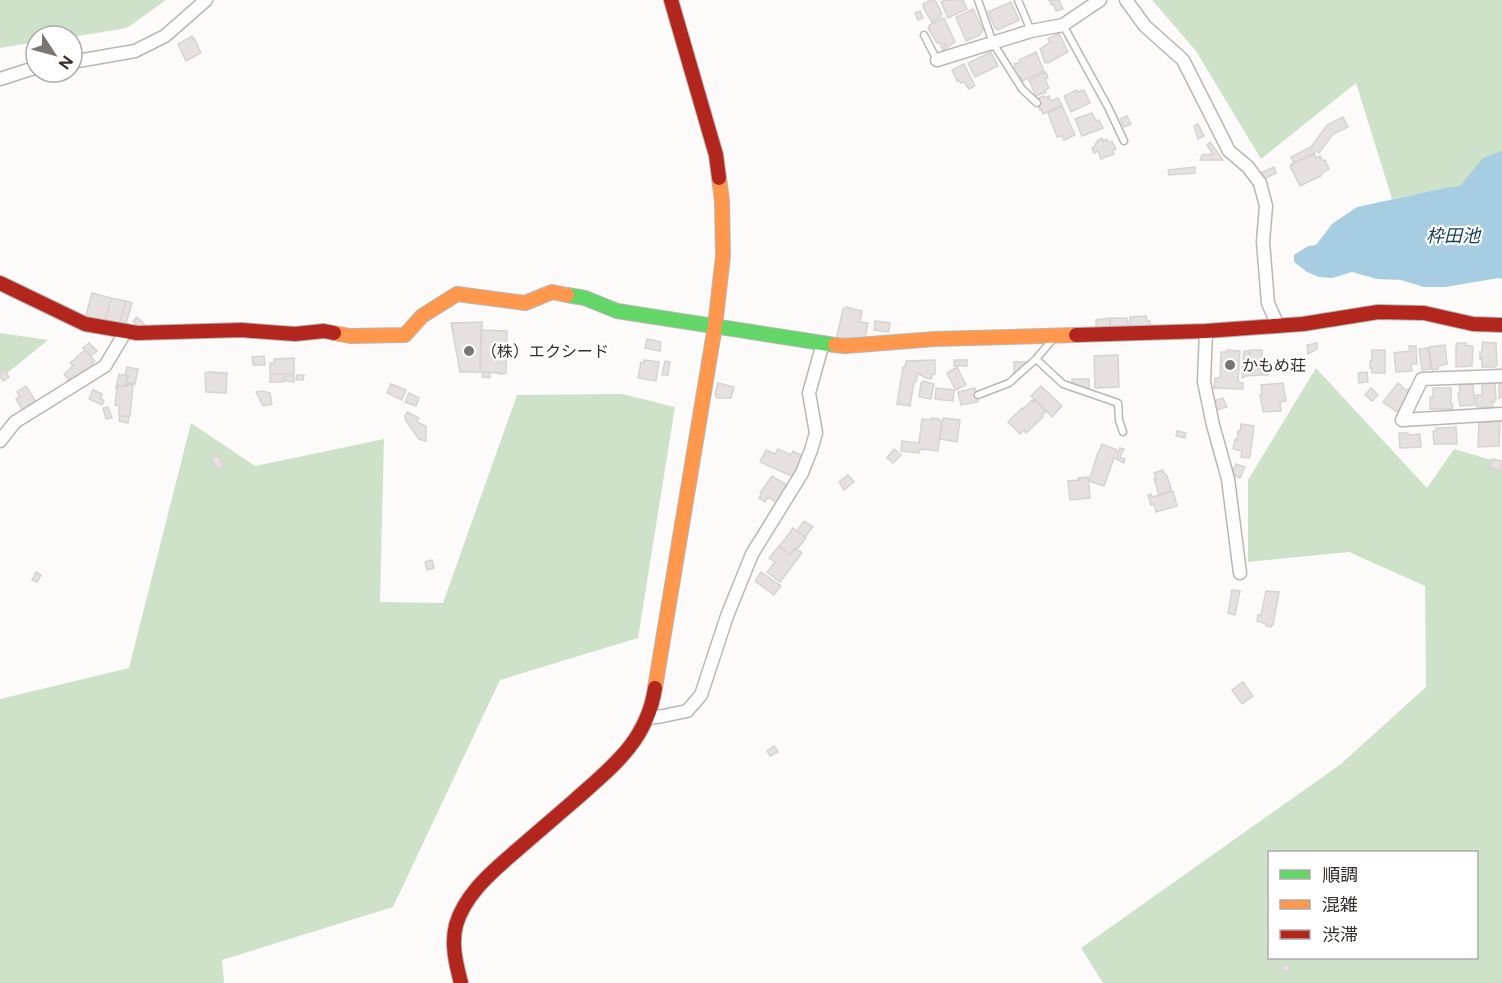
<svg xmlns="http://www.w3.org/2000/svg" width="1502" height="983" font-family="Figtree,'Noto Sans JP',sans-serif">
	<rect width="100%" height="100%" fill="#fdfbf9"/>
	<path fill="#cde2c8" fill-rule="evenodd" d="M0 0H166L127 28 72 37 36 36V42L0 48Z
		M1152 0H1502V154L1460 186 1392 199 1356 83 1261 159 1196 51Z
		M0 333 48 340 0 379Z
		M1316 368 1427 488 1454 449 1502 463V983H1103L1081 948 1341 764 1426 687 1425 586 1349 552 1248 562V480ZM1270 852H1476V958H1270Z
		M622 394 675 407 638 638 500 680 393 907 222 960 224 983H0V699L129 668 191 423 255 466 384 439 380 602 443 603 517 395Z"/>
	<path fill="#a7cde3" d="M1502 151V279L1499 278 1445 287H1424L1401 280 1377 279 1352 272 1332 278 1319 277 1307 272 1294 262V255L1308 246 1316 245 1332 224 1357 207 1445 188 1460 186 1483 158Z"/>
	<path fill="#e6e0de" stroke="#d8d3d1" stroke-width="1.5" d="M931 0H935L942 14 940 15 941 17 932 22 923 7 924 6 923 4Z
		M946 0H963L967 9 948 18 941 2Z
		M1049 0H1059L1063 9 1056 11 1054 4 1052 5Z
		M1011 2 1019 20 998 30 995 28 988 12Z
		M973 9 983 30 980 35 966 41 956 17Z
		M920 11 923 18 918 20 915 13Z
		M944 18 955 42 943 50 941 47 946 45 945 43 940 45 939 42 937 43 928 28 930 27 929 25Z
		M1059 33 1068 52 1048 63 1047 61 1045 63 1040 49 1050 42 1048 39Z
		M192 36 193 39 194 38 201 53 186 61 178 44Z
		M991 52 998 66 975 77 968 63Z
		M1036 52 1044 71 1022 81 1020 77 1018 78 1013 68 1016 67 1014 64 1020 62 1019 60Z
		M964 64 975 86 969 89 964 82 961 83 959 80 957 81 952 70Z
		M1046 72 1048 78 1045 79 1049 88 1045 90 1046 92 1036 96 1029 80Z
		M1077 90 1078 92 1083 90 1085 92 1090 103 1071 112 1064 96Z
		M1044 96 1045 98 1049 96 1051 101 1058 98 1062 105 1043 114 1041 109 1040 110 1036 99Z
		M1062 106 1075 135 1064 140 1062 136 1057 137 1048 113Z
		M1092 113 1096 121 1099 120 1103 128 1082 136 1075 119Z
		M1127 116 1131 124 1124 127 1120 119Z
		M1343 117 1348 127 1333 134 1319 153 1311 147 1327 125Z
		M1198 124 1204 136 1198 139 1194 126Z
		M1102 138 1103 141 1107 139 1109 143 1112 141 1116 149 1112 151 1114 154 1101 159 1098 151 1094 153 1092 148 1096 146 1095 144 1098 142 1097 141Z
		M1210 142 1223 160H1200L1202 155 1213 154 1207 145Z
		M1309 148 1315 153 1294 163 1291 157Z
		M1314 154 1316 158 1320 156 1323 161 1325 160 1329 169 1322 173 1321 176 1300 186 1290 166 1292 165 1291 164Z
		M1195 167V173L1169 175 1168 170Z
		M1274 167 1276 173 1259 181 1257 175Z
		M92 293 111 298 105 321 85 319Z
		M111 298 126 301 119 325 105 321Z
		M126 301 132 303 125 327 119 325Z
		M846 307 862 311 860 322 868 323 865 339 839 338 837 336 843 309H845Z
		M1146 316 1147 321H1150L1151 338 1130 330V317Z
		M137 317 145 325 141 329 133 321Z
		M1110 318 1111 340H1096V320Z
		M1110 318H1127L1129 329 1110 330Z
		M875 321 890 323 889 332 874 330Z
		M482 322 480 372H460L451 323Z
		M481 330 507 331 506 373H504V374H499V373L480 372Z
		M647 339 661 342 660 351 645 348Z
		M1483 342 1496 343 1497 365 1495 367H1482V358L1480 359V352H1482V344H1483Z
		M89 343 97 351 91 356 83 348Z
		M1317 343V349L1308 354 1307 345Z
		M1457 343H1466V346H1473L1472 366 1456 367V346H1457Z
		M1445 345 1447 364 1438 366V369L1432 370 1429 347Z
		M1409 346H1416L1417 364H1411L1412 371 1396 372 1394 353 1410 351Z
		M1428 348 1431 369 1422 370 1419 349Z
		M85 350 95 361 92 363 96 368 73 388 67 381 71 379 70 377 68 379 64 374 73 366 70 363Z
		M1227 350 1240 351 1238 382 1243 383V389L1214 388 1215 378H1220L1221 352H1227Z
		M1250 350H1262L1263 368 1252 369V372H1242L1244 351H1249V354H1250Z
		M1372 350H1385V373H1372V368H1370V361H1372Z
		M1118 355 1119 387 1095 388 1094 356Z
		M264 356 265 365H253L252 357Z
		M294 358V374H270V363H274V359Z
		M644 360 659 362 656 381 638 378 641 362 644 363Z
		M935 360V374H933L931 379 923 377V376L920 375 921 374 918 373 916 382H914L910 406 897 404 903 367H905L906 361Z
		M954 360H967V366H954Z
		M665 361 670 362 668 375H662Z
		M1014 362H1026V372H1014Z
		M1263 366 1268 370 1267 372 1268 375H1262L1261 369 1263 368Z
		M127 367 138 369 135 384 126 382 128 376 125 375Z
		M957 367 966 385 956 390 947 373Z
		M4 369 9 377 3 381 0 376V372Z
		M1252 369H1261L1262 375 1246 376 1242 378V372H1252Z
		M209 372 227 373 226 393 206 392 205 373Z
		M483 372H490V378L482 377Z
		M1367 372 1368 382 1359 383 1358 373Z
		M119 374 128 376 125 386H118V388H116Z
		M270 374H283V382H270Z
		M297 375H304L303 380H296Z
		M285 376H294V382L285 381Z
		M1072 379H1089V391H1072Z
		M923 381 934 384 931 399 919 397 921 383H923Z
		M718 383 734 387 731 398H717L715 394Z
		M1283 383 1286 401 1280 402 1281 411 1263 412 1260 395H1262L1261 385Z
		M1398 383 1407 391 1408 389 1412 392 1397 412 1383 402Z
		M1482 383H1495L1496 399H1494L1495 402H1492L1493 407H1477L1476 395H1482Z
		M1499 383H1502V397L1499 398Z
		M127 384 133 385 130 416H119V406L115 405 117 388 118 386H127Z
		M391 384 406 390 402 400 387 393Z
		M1461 384H1473L1475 405 1460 406 1458 393 1460 392 1459 385H1461Z
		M26 386 36 402 23 411 16 399 20 397 17 392Z
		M1041 386 1062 406 1052 417 1031 396Z
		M936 388 954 390 953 401 935 399Z
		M975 388 978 402 961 405 958 392Z
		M1371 388 1378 395 1372 401 1365 395Z
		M1433 388H1451V404H1453L1452 409H1430V397H1433Z
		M93 390 102 394 100 399 104 400 102 405 89 399Z
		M262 391 270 393 272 404 263 406 256 392Z
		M409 393 419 398 416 406 405 402Z
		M1223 398 1227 407 1216 410 1214 401Z
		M1035 399 1046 411 1042 416 1043 417 1026 433 1024 430 1020 434 1008 422 1022 408 1023 409 1032 400 1033 402Z
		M108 407 112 418 106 419 103 408Z
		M407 412 419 418 417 422 426 426V441L419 439 406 421 405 416Z
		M120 416H129L128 423 119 421Z
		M931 418 939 419V421H942L938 451 922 449V450H919V453L901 451 902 441 919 443 922 419 931 420Z
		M943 418 960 420 957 442 940 439Z
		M1490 420H1500L1499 446 1478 447 1479 422H1490Z
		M1241 424 1254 426 1250 456 1249 458 1241 457 1242 451 1233 449 1235 439 1237 440 1238 431H1240Z
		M1456 427 1457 444H1434L1433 431H1436V428Z
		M1177 431 1186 433 1185 438 1176 436Z
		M1399 433H1408L1409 435 1420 434 1421 447 1400 448Z
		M1102 444 1117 450 1104 486 1089 481 1098 452H1099Z
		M1120 448 1124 449 1120 457 1125 459 1124 463 1116 459Z
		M778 449 791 455 793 451 806 458 796 478 760 462 766 450 775 454Z
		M894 449 901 455 893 463 887 458Z
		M218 455 224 467 217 469 211 459Z
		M1492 459 1502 461 1501 471 1490 468Z
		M1236 464 1245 467 1240 478 1231 474Z
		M1163 470 1164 473 1167 476 1171 488H1170L1171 491 1159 495 1154 479 1156 478 1154 473Z
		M848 475 854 482 844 490 839 482Z
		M772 476 787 485 780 497 782 498 779 504 768 497 765 502 759 498 762 494 760 493Z
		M1088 477 1090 498 1070 500 1068 481 1079 480 1078 478Z
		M1173 491 1177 506 1156 512 1154 504 1151 505 1148 495 1151 494 1152 497Z
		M804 521 813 527 805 537 797 531Z
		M793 528 806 538 797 549 795 548 790 555 779 547Z
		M779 546 790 555 795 548 802 553 780 582 767 572 775 562 769 558Z
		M432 560 434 568 427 570 425 562Z
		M36 572 41 575 37 582 32 580Z
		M761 572 781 586 774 595 755 581Z
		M1232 590 1240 591 1235 615 1228 613Z
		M1266 591 1279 592 1273 625H1271V627L1266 626V624L1257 621 1258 615H1261Z
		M1243 682 1253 696 1242 704 1232 690Z
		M774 746 778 752 770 756 767 751Z
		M1288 964 1290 970 1284 972 1282 966Z"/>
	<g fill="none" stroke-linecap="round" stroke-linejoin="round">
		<g stroke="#bab6b3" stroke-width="9">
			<path id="lane" d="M978 0 993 43 1022 89 1037 103
				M1018 0 1031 31
				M1063 25 1108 107 1124 141
				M924 35 937 60
				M1036 359 1063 384 1118 403 1119 420 1123 432
				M978 395 1009 383 1036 359 1053 339"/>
		</g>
		<g stroke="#bab6b3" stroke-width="15">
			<path id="street" d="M1126 0 1145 26 1183 60 1229 151 1248 167 1260 183 1266 206 1263 242 1268 303 1278 326
				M937 60 1031 31 1063 25 1100 0
				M72 62 135 51 165 36 206 0
				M0 79 28 70 36 68
				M1206 331 1204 382 1213 425 1228 479 1240 573
				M1502 376 1422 379 1402 420 1502 414
				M0 441 15 422 105 366 126 331
				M648 718 663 716 687 711 701 695 727 616 752 554 802 473 811 450 816 433 809 393 823 343"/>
		</g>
		<g stroke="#bab6b3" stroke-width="16">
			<path id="fast" d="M567 295 585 298 617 311 835 345"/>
		</g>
		<g stroke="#bab6b3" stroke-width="16">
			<path id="slow" d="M334 333 350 336 405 335 422 316 457 294 525 303 552 292 567 295
				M835 345 845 346 935 339 1076 335
				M655 688 715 326 723 256 722 201 719 178"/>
		</g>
		<g stroke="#bab6b3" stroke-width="16">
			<path id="jam" d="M671 0 716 155 719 178
				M0 283 85 324 137 333 241 330 295 334 324 331 334 333
				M1076 335 1206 331 1303 324 1378 312 1424 313 1473 324 1502 325
				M461 983C456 964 451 944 456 925 464 897 488 875 509 857 531 838 553 819 575 800 612 767 647 741 655 688"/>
		</g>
		<use href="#lane" stroke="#fffefe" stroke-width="6"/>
		<use href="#street" stroke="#fffefe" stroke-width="12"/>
		<use href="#fast" stroke="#63d668" stroke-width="14"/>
		<use href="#slow" stroke="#ff974d" stroke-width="14"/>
		<use href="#jam" stroke="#b3261e" stroke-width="14"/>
	</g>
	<g fill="#7b7572" stroke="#fff" stroke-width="2">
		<circle cx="469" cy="351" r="6"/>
		<circle cx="1230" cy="365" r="6"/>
	</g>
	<g text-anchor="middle" stroke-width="4.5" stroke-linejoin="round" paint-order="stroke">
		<g font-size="16" fill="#352d29" stroke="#fff" text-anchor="start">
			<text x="481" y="357">（株）エクシード</text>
			<text x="1242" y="371">かもめ荘</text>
		</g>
		<g font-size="18" font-style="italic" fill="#103d54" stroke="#fff">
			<text x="1453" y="242">枠田池</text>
		</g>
	</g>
	<rect x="1268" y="851" width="210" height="108" fill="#ffffff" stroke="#aeaba9" stroke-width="1.5"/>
	<rect x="1280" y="870" width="30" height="9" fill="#63d668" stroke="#aeaba9" stroke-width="1.5"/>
	<text x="1322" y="881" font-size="18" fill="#352d29">順調</text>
	<rect x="1280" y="900" width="30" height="9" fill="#ff974d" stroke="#aeaba9" stroke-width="1.5"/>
	<text x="1322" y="911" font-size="18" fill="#352d29">混雑</text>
	<rect x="1280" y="930" width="30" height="9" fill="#b3261e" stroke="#aeaba9" stroke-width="1.5"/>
	<text x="1322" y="941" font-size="18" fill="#352d29">渋滞</text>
	<g transform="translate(54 54) rotate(126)"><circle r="28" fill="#ffffff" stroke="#aeaba9" stroke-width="1.5"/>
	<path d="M0-4.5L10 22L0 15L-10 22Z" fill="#7b7572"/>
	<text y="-9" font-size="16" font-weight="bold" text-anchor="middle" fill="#352d29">N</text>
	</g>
</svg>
